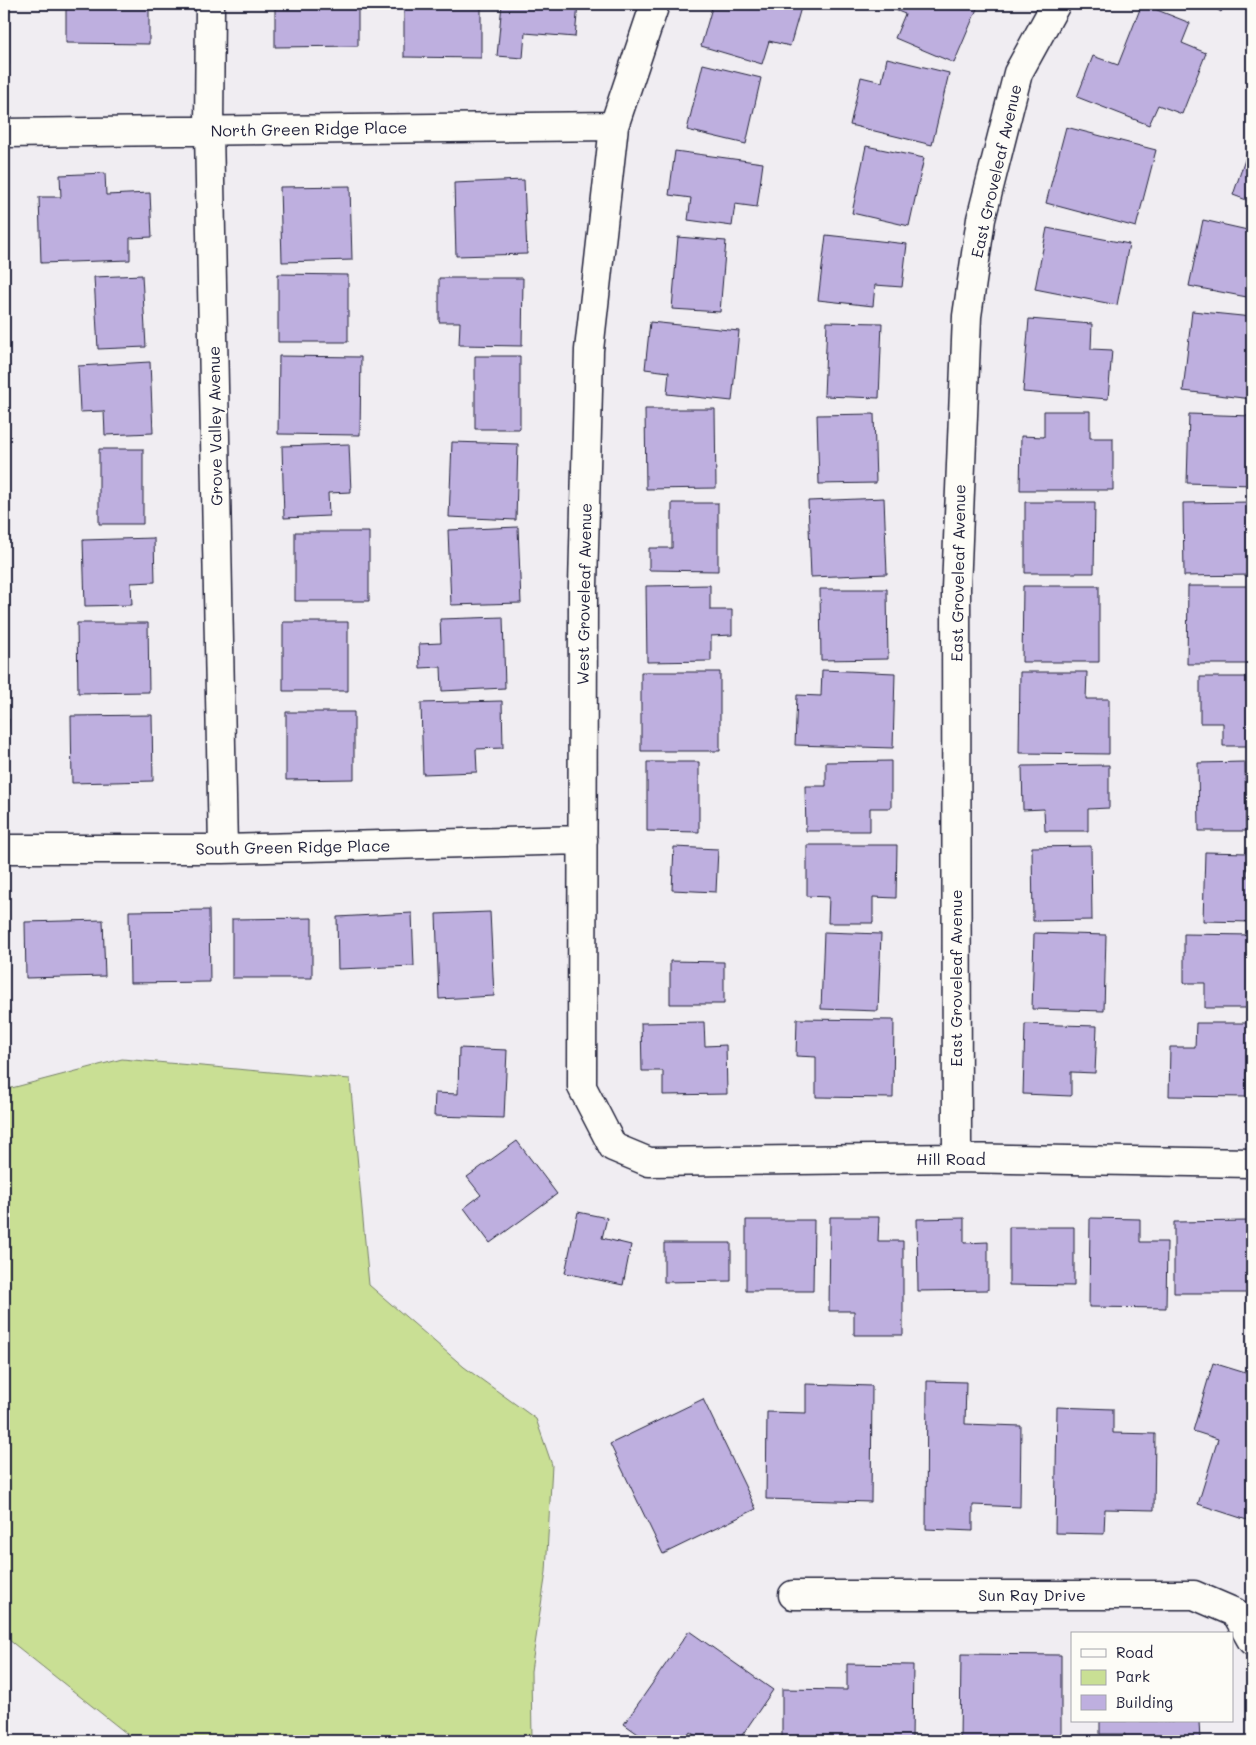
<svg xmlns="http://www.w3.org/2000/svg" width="1256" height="1745" font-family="Mali,sans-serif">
	<rect width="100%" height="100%" fill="#f0edf2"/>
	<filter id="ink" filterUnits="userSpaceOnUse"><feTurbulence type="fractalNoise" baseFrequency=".02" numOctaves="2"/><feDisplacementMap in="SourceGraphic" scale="10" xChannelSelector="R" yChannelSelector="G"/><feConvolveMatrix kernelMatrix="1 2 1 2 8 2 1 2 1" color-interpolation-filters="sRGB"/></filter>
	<g filter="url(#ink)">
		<path fill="#c9df94" stroke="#768068" d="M122 1059 350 1079 369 1285 464 1367 536 1419 552 1465 546 1572 531 1671 532 1741H136L4 1636V1090Z"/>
		<path fill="#beafdf" stroke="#22223b" d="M66 4H149V44L66 43Z
			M275 4H358V46L275 47Z
			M404 4H481V58L404 57Z
			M502 4H578L575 37 525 33 523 58 497 56Z
			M713 4H802L790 46 769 41 762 64 701 46Z
			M886 4H979L954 63 895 38 905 14 885 6Z
			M1142 4 1190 23 1182 43 1206 53 1182 114 1158 105 1149 125 1077 97 1093 56 1118 65Z
			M1209 4H1226L1221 12Z
			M4 20H9V65H4Z
			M887 58 949 73 932 145 850 125 861 77 882 82Z
			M703 64 761 78 746 144 687 130Z
			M1066 127 1156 150 1136 227 1046 203Z
			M1252 139V202L1233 195Z
			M866 146 924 158 909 226 852 213Z
			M675 151 763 163 757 207 735 204 732 226 688 220 691 198 669 195Z
			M105 173 106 195 150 193 152 237 130 238V260L41 263 39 197H61L60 175Z
			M524 180 527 254 456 256 454 183Z
			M350 186 352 260 282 262 280 187Z
			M1203 220 1252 231V298L1189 286Z
			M1047 228 1129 244 1117 305 1035 289Z
			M826 235 907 244 902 287 875 285 873 306 818 300Z
			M678 237 726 241 720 312 672 309Z
			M278 274 348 275V342H278Z
			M142 275 146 347 98 349 94 277Z
			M439 278H523L522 346 459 345 460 322H439Z
			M1192 311 1252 317V399L1183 391Z
			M1029 319 1092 324 1091 349 1112 350 1108 399 1023 392Z
			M650 322 739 331 732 401 667 394 669 372 645 369Z
			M827 322 882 323 879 398 824 396Z
			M279 356 361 357 360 435 278 434Z
			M475 356H520V429H475Z
			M150 362 153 433 105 435 104 411 80 412 78 366Z
			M645 409H715L716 488 646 489Z
			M1044 411H1090V438H1113V490H1020L1021 436 1044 437Z
			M874 414 876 483 819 484 817 415Z
			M1189 414 1252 416V485L1187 483Z
			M452 442 518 444 516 520 449 517Z
			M349 444 351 492 328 493 329 516 284 518 282 446Z
			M99 449H143V524H99Z
			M884 498 887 574 811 577 808 501Z
			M1025 502H1095L1094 573H1025Z
			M1252 502V575L1184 576 1183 503Z
			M672 503H718V571L649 570V548H672Z
			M518 527 521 603 451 605 448 530Z
			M295 532H369V601H295Z
			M154 538 155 582 131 583 132 605 85 606 83 540Z
			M710 585V610H732V635L711 636V661L647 662 646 586Z
			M1023 586H1099V662H1022Z
			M1188 586H1252V664H1187Z
			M820 589H887L888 659 821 660Z
			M503 617 505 688 442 691 441 667 420 668 419 644 441 643 440 619Z
			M283 622H348V691H283Z
			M77 623H148L149 692 78 693Z
			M822 670 895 673 893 748 795 745 797 695 821 696Z
			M641 672H720V751H641Z
			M1020 672H1087L1086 699H1109V754L1019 753Z
			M1200 677H1252V746H1223V723H1200Z
			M502 701 503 748 476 749 477 772 423 774 421 703Z
			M286 712H354V779L286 780Z
			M152 715 153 781 72 783 71 716Z
			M4 719H9L7 765H4Z
			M891 761V808H870V831H806L805 786H826V762Z
			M647 762H699V832L647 831Z
			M1245 762 1246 831H1199L1198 763Z
			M1109 765V808L1088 809V831H1045L1044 809 1023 810 1022 766Z
			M807 845H897L896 898 873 897V923H828L829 897 807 896Z
			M1091 846 1092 920 1033 921 1032 847Z
			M674 847 718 849 716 892 672 890Z
			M1205 852 1248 853 1247 876H1252V922L1203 921Z
			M209 910 210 982 130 983 129 911Z
			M490 912 494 996 439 999 436 914Z
			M412 913 414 966 338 969 337 917Z
			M312 918V978H232V919Z
			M103 920 105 976 26 978 25 922Z
			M824 932 881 934 878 1011 821 1009Z
			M1034 933 1106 935 1104 1011 1032 1009Z
			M1184 934 1252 935V1008H1205V983H1184Z
			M670 961 724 962V1004H670Z
			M797 1019 894 1020 893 1098 816 1097V1057L796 1056Z
			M704 1022 705 1046 726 1045 727 1094 663 1095V1071H642L641 1023Z
			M1196 1023H1252V1072H1246V1097L1169 1096 1170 1047H1195Z
			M1025 1024 1097 1026 1095 1073 1071 1072V1096L1023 1094Z
			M459 1048 507 1050 504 1118 434 1116 435 1093 458 1094Z
			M517 1141 557 1194 490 1243 464 1208 481 1195 467 1177Z
			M578 1212 607 1218 602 1238 631 1245 623 1285 565 1273Z
			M830 1217H879L878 1241H903V1335H854V1311H829Z
			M964 1218V1243L988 1242V1290L918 1291 917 1219Z
			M1090 1218 1140 1219V1242H1167L1166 1308 1089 1307Z
			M746 1220H814L813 1291H746Z
			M1249 1221 1250 1293H1174V1222Z
			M1009 1227H1074V1286L1009 1285Z
			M664 1243H731V1281L664 1282Z
			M1213 1363 1252 1375V1501L1247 1520 1198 1504 1218 1439 1193 1431Z
			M927 1381 966 1382 965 1424 1021 1426 1020 1507 973 1505V1531L926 1529Z
			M806 1384 872 1386 871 1502 766 1499 767 1412 806 1413Z
			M703 1399 756 1509 663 1554 610 1444Z
			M1057 1407 1113 1409V1433L1155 1434 1154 1510 1105 1509 1104 1534 1055 1533Z
			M689 1631 773 1690 738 1741H703L690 1732 684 1741H648L624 1724Z
			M961 1654 1061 1655V1741H960Z
			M847 1664 913 1665 912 1740 782 1741V1689L847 1690Z
			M1100 1721H1199L1200 1741H1125V1734H1100Z"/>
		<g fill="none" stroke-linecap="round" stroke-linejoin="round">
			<g stroke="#22223b" stroke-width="31">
				<path id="minor" d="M210 4 209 130 223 849
					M655 4 614 126 589 350 583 586 582 1087 613 1147 649 1162 957 1158 1252 1163
					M4 133 614 126
					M4 849H223L583 840
					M957 1158 956 589 967 316 981 219 1018 73 1056 4
					M793 1595H1194L1236 1613 1252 1641"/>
			</g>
			<use href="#minor" stroke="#fdfcf7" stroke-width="28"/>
		</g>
	</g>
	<g text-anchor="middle" stroke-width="5" stroke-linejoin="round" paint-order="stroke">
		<g font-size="16" fill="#22223b" stroke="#fdfcf7">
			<text transform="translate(309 129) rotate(-1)" y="6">North Green Ridge Place</text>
			<text transform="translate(996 171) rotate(-77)" y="6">East Groveleaf Avenue</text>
			<text transform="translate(215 426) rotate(-91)" y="6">Grove Valley Avenue</text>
			<text transform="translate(958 573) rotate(-89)" y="6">East Groveleaf Avenue</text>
			<text transform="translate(584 594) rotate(-89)" y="6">West Groveleaf Avenue</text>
			<text transform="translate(293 847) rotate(-1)" y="6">South Green Ridge Place</text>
			<text transform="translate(956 978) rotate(-90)" y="6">East Groveleaf Avenue</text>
			<text x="951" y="1165">Hill Road</text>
			<text x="1032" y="1601">Sun Ray Drive</text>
		</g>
	</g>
	<rect width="1256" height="1745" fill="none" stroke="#fdfcf7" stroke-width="20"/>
	<rect x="10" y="10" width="1236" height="1725" fill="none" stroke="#22223b" stroke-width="2" filter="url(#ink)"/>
	<rect x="1071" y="1632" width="162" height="90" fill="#fdfcf7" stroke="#a5a5ac"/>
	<rect x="1081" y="1649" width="25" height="8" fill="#fdfcf7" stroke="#a5a5ac"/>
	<text x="1116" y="1658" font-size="15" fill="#22223b">Road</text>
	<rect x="1081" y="1670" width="25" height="15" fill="#c9df94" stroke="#a5a5ac"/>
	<text x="1116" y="1682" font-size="15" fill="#22223b">Park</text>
	<rect x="1081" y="1695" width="25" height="15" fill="#beafdf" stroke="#a5a5ac"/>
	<text x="1116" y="1708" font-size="15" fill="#22223b">Building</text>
</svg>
